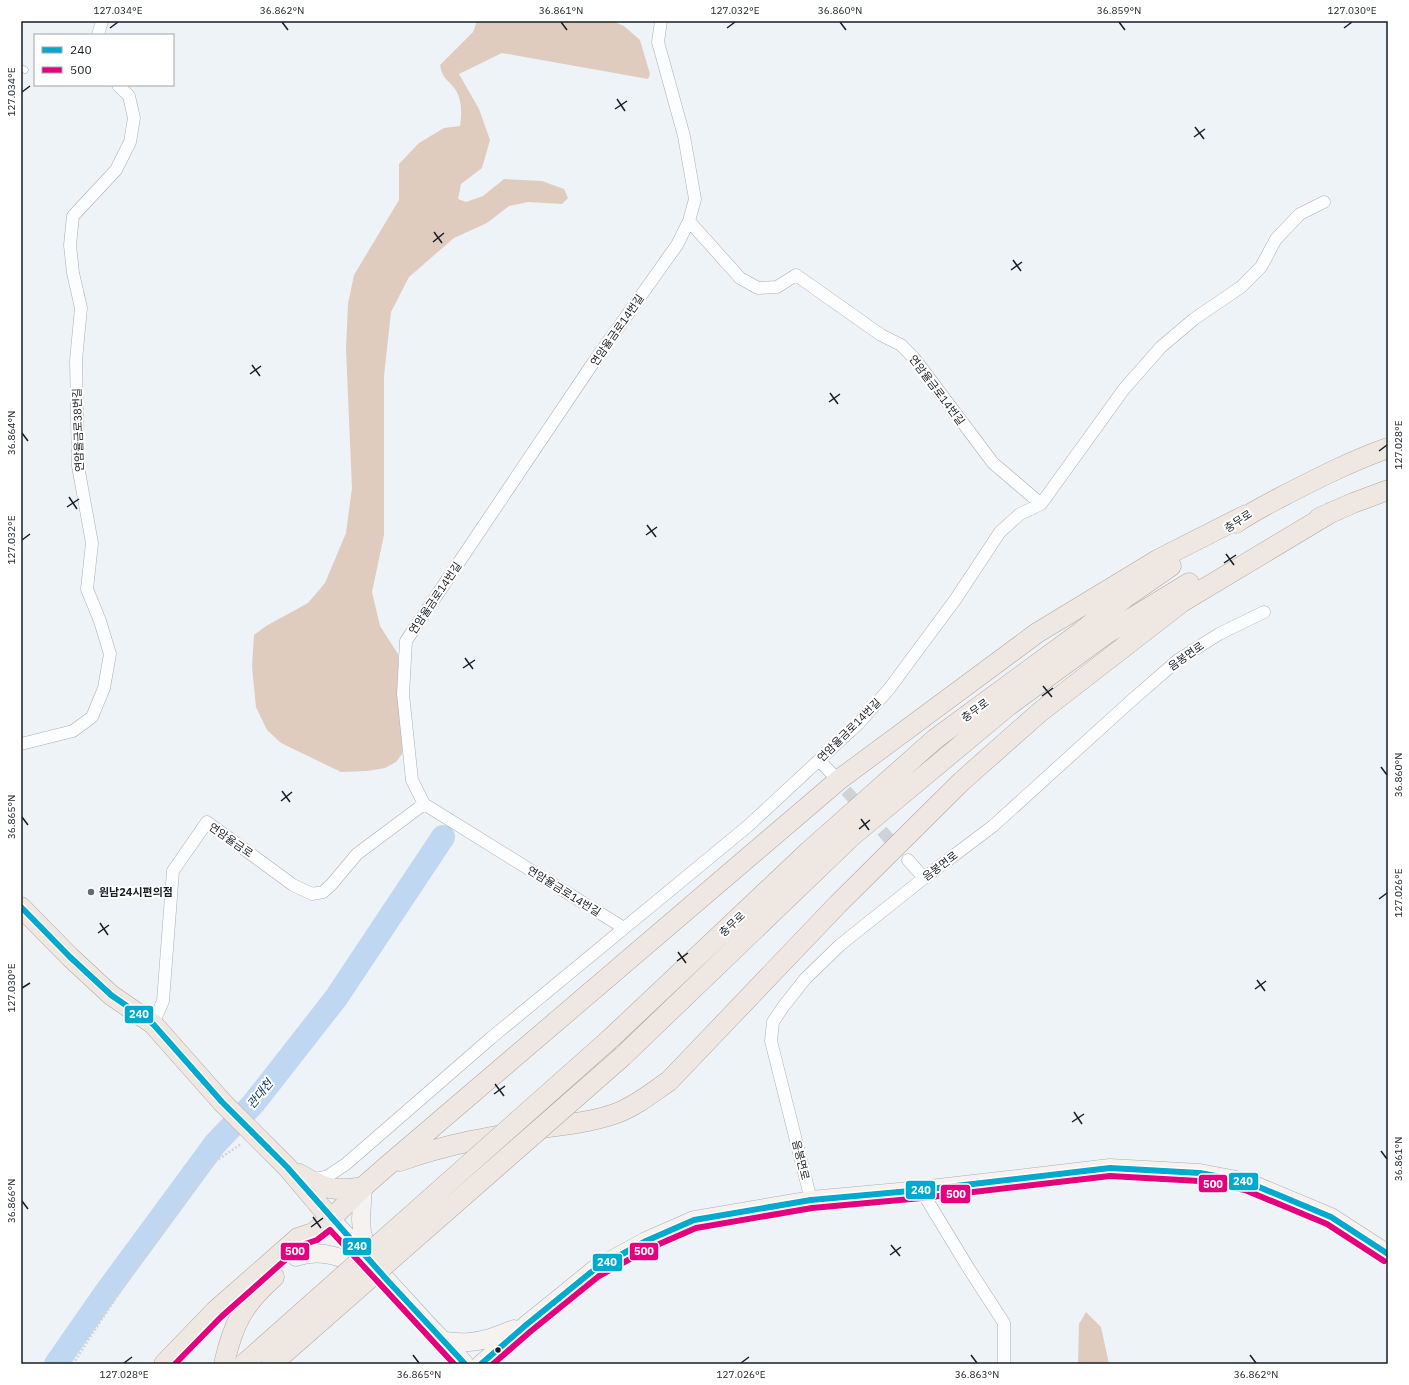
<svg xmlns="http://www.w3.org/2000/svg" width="1409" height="1385" font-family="'IBM Plex Sans','Noto Sans KR',sans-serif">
	<rect width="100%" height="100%" fill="#eef3f8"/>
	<path fill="#e0cbbf" d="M477 21H612L624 26 640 40 650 74 648 79 502 53 459 74 479 109 490 140 482 168 461 184 458 199 466 202 483 196 504 179 542 181 564 189 568 198 562 204 528 202 509 206 487 223 454 238 409 277 391 312 384 376V535L372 592 380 626 398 654 402 729V754L396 762 385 768 367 771 341 772 281 743 267 730 256 707 252 667 254 635 266 626 308 603 325 583 346 533 352 488 346 349 348 304 354 275 399 200V164L419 143 444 128 460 126C462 114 462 99 455 89 447 78 443 80 440 65L473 32Z
		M1086 1312 1101 1327 1109 1364H1078L1079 1324Z"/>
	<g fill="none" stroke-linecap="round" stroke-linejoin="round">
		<path stroke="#c0d7f2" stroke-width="24" d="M56 1364 104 1295 215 1144 253 1104 336 998 443 837"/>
		<path stroke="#ced3d8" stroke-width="12" stroke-dasharray="12 6" stroke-linecap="butt" d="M834 777 908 860"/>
		<g stroke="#aaafb5" stroke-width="7">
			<path id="lane" d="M21 68 25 70"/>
		</g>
		<g stroke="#aaafb5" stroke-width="13">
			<path id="street" d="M98 35 102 21
				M689 221 740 278 758 288 777 287 796 275 881 335 901 345 914 358 993 463 1041 504
				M21 744 73 731 92 717 104 688 110 654 100 621 87 589 92 543 78 466 76 360 81 308 73 273 70 245 73 216 116 170 130 142 134 118 129 96 118 85
				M819 760 834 776
				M908 860 924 878
				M624 928 424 804 412 780 403 694 406 641 593 363 677 245 689 221 695 199 684 136 658 42 661 21
				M153 1024 163 1001 173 871 207 822 293 885 312 894 323 892 331 885 357 854 424 804
				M311 1180 328 1176 346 1164 491 1038 748 826 859 723 889 689 955 600 1000 532 1020 514 1041 504 1124 389 1161 347 1194 319 1241 287 1261 267 1276 239 1300 214 1324 202
				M921 1190 969 1269 1004 1323V1364
				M811 1200 771 1041 773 1022 783 1007 805 979 840 945 924 878 993 826 1132 700 1178 660 1219 634 1264 612"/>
		</g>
		<g stroke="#aaafb5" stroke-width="19">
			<path id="secondary" d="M363 1187 361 1219 362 1233 370 1258
				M331 1219 428 1325 465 1364
				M296 1257C323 1248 344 1258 368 1270
				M444 1341C452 1341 461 1343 469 1342 485 1341 499 1335 514 1329
				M481 1364 526 1325 595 1269 646 1241 694 1220 811 1200 921 1190 1110 1168 1200 1173 1247 1182 1331 1217 1388 1254"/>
		</g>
		<g stroke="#b3a79e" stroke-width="21">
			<path id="primary" d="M1319 518 1353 503 1388 490
				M1236 523C1250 513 1266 505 1281 497 1316 479 1351 461 1388 448
				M21 907 70 957 111 995 153 1024 222 1102 287 1167 331 1219
				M611 1038 809 851 935 739 1082 631 1126 597 1171 566
				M623 1056 852 836 1008 706 1106 634 1189 583
				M400 1161C446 1144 494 1136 543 1128 568 1124 593 1122 617 1113 636 1106 653 1092 669 1081L838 904 962 781 1040 712 1182 602 1332 512
				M299 1174C325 1189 333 1192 363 1187
				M164 1364 215 1311 298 1238 313 1233 331 1219 363 1187 387 1166 840 779 1037 633 1159 559 1246 515
				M224 1364C233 1324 243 1304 274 1277"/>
		</g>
		<path stroke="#d2d4d5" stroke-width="2.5" stroke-dasharray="2 2" stroke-linecap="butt" d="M73 1364 98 1325 153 1242 210 1165 241 1144"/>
		<use href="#lane" stroke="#fcfdfe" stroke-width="6"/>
		<use href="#street" stroke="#fcfdfe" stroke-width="12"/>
		<use href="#secondary" stroke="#f6f2f0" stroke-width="18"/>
		<use href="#primary" stroke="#efe7e1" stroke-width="20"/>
		<g stroke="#b3a79e" stroke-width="21" stroke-linecap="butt">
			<path id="primary-bridge" d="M244 1364 611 1038
				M272 1364 623 1056"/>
		</g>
		<use href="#primary-bridge" stroke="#efe7e1" stroke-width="20"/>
		<g stroke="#fff" stroke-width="9">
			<path id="bus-1" d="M21 907 70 957 111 995 153 1024 222 1102 287 1167 387 1280 465 1364
				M481 1364 526 1325 595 1269 646 1241 694 1220 811 1200 921 1190 1110 1168 1200 1173 1247 1182 1331 1217 1388 1254"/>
		</g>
		<g stroke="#fff" stroke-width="9">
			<path id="bus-2" d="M175 1364 221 1317 302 1245 317 1240 330 1230 454 1364
				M493 1364 531 1331 599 1276 650 1248 696 1228 812 1208 922 1198 1110 1176 1199 1181 1245 1190 1327 1224 1384 1261"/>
		</g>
		<use href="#bus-1" stroke="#00a9ce" stroke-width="6"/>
		<use href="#bus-2" stroke="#e5007d" stroke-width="6"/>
	</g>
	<path fill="none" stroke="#171e25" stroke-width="1.5" d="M282 22 288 30M561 22 567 30M840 22 846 30M1119 22 1125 30M110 28 118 22M727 28 735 22M1344 28 1352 22M22 92 30 86M617 99 625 111M615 109 627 101M1195 127 1204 139M1194 137 1205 129M434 232 442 243M433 242 444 233M1013 260 1021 271M1011 270 1022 262M252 365 260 376M250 374 261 366M830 393 838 404M829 402 840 394M22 433 28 441M1379 451 1387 445M69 497 77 509M67 507 79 499M647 525 656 537M646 535 657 527M22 540 30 534M1226 554 1234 565M1224 563 1236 555M465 658 473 669M463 668 475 660M1043 686 1052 697M1042 696 1053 688M1381 767 1387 775M282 791 290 802M281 801 292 792M22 817 28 825M861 819 869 830M859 829 870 820M1379 899 1387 893M100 923 108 935M98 933 109 925M678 952 686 963M677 961 688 953M1257 980 1265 991M22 988 30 983M1255 989 1266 981M495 1084 504 1096M494 1094 505 1086M1074 1112 1082 1124M1072 1122 1084 1114M1381 1151 1387 1159M22 1201 28 1209M313 1217 321 1228M311 1227 323 1218M891 1245 900 1256M890 1255 901 1247M413 1355 419 1363M971 1355 977 1363M1250 1355 1256 1363M124 1363 132 1357M741 1363 749 1357"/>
	<circle fill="#62696f" stroke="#fff" stroke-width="1.5" cx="91" cy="892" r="4"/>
	<circle fill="#171e25" stroke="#fff" stroke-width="1.5" cx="498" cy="1350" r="3.5"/>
	<g text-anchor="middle" stroke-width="4" stroke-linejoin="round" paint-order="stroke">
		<g font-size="11" fill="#171e25" stroke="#fff">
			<text transform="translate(617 330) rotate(-55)" y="4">연암율금로14번길</text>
			<text transform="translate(937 390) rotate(53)" y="4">연암율금로14번길</text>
			<text transform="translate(78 430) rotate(-92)" y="4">연암율금로38번길</text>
			<text transform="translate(1238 521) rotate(-33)" y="4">충무로</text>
			<text transform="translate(435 598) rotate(-56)" y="4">연암율금로14번길</text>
			<text transform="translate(1186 656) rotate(-35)" y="4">음봉면로</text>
			<text transform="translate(975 710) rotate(-36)" y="4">충무로</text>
			<text transform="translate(849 730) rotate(-45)" y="4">연암율금로14번길</text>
			<text transform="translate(231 840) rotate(35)" y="4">연암율금로</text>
			<text transform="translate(940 866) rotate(-37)" y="4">음봉면로</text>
			<text transform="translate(564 891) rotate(32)" y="4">연암율금로14번길</text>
			<text transform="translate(732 924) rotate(-43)" y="4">충무로</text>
			<text transform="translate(801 1160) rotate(76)" y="4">음봉면로</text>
		</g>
		<g font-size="11" font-weight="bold" fill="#171e25" stroke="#fff" text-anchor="start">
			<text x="99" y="896">원남24시편의점</text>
		</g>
		<g font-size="12" font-style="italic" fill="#0a3562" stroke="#fff">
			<text transform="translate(260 1094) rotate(-51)" y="4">관대천</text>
		</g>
	</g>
	<g stroke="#fff" stroke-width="1.5">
		<rect x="124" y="1005" width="30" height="19" rx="4" fill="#00a9ce"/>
		<rect x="1228" y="1172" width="31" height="19" rx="4" fill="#00a9ce"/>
		<rect x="1198" y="1174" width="30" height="19" rx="4" fill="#e5007d"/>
		<rect x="905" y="1180" width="31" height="20" rx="4" fill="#00a9ce"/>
		<rect x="940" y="1184" width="31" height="20" rx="4" fill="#e5007d"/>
		<rect x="342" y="1237" width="30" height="19" rx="4" fill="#00a9ce"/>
		<rect x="629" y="1242" width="30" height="19" rx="4" fill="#e5007d"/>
		<rect x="280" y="1242" width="30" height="19" rx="4" fill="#e5007d"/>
		<rect x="592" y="1253" width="31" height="19" rx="4" fill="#00a9ce"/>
	</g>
	<g font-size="11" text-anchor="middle" font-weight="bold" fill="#fff">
		<text x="139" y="1018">240</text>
		<text x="1243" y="1185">240</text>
		<text x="1213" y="1188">500</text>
		<text x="921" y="1194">240</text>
		<text x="956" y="1198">500</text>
		<text x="357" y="1250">240</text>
		<text x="644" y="1255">500</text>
		<text x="295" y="1255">500</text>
		<text x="607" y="1266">240</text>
	</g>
	<rect width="1409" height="1385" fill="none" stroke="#ffffff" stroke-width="44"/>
	<rect x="34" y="34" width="140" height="52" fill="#ffffff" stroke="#a2a5a8"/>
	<rect x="42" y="47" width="20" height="6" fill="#00a9ce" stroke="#a2a5a8"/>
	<text x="70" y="54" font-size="12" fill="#171e25">240</text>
	<rect x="42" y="67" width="20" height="6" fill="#e5007d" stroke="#a2a5a8"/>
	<text x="70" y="74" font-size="12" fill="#171e25">500</text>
	<rect x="22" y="22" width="1365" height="1341" fill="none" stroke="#171e25" stroke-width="1.5"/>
	<g font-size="10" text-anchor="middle" fill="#171e25">
		<text x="118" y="14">127.034°E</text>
		<text x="282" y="14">36.862°N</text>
		<text x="561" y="14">36.861°N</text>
		<text x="735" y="14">127.032°E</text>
		<text x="840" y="14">36.860°N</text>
		<text x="1119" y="14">36.859°N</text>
		<text x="1352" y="14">127.030°E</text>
		<text transform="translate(11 92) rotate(-90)" y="4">127.034°E</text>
		<text transform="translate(11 433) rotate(-90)" y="4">36.864°N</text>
		<text transform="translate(1398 445) rotate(-90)" y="4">127.028°E</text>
		<text transform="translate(11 540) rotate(-90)" y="4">127.032°E</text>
		<text transform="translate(1398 775) rotate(-90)" y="4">36.860°N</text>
		<text transform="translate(11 817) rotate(-90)" y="4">36.865°N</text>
		<text transform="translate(1398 893) rotate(-90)" y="4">127.026°E</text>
		<text transform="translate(11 988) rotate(-90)" y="4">127.030°E</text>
		<text transform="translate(1398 1159) rotate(-90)" y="4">36.861°N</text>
		<text transform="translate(11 1201) rotate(-90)" y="4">36.866°N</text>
		<text x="124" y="1378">127.028°E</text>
		<text x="419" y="1378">36.865°N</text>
		<text x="741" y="1378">127.026°E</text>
		<text x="977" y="1378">36.863°N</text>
		<text x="1256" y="1378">36.862°N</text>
	</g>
</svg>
